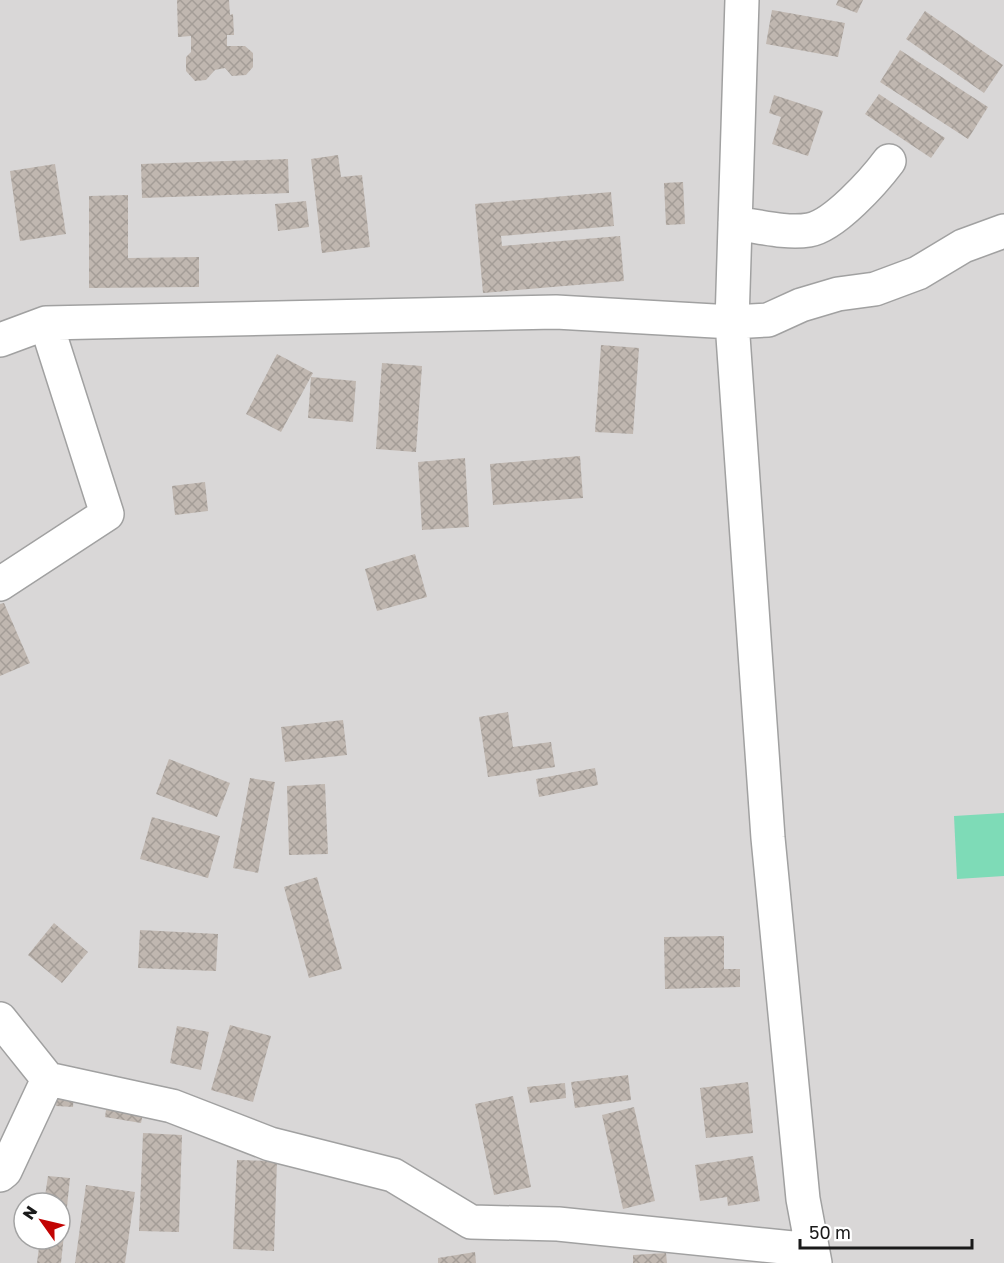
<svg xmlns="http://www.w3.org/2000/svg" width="1004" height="1263" font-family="'Golos Text',sans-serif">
	<defs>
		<pattern id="building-cross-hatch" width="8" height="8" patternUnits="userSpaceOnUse" patternTransform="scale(1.5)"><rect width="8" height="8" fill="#c0b7b0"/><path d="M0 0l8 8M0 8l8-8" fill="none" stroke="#a49d97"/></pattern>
	</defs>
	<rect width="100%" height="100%" fill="#ece8e0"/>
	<path fill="#d9d7d7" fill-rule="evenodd" d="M0 0H1004V1263H0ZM24 1203H60V1239H24Z"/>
	<path fill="#7edbb7" d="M1004 813V876L957 879 954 816Z"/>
	<path fill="url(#building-cross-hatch)" d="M177 0H229L230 15 233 14 234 35H227V46H245L253 53V67L246 75 232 76 225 68 215 70 206 80 195 81 186 71V57L191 52V36L178 37Z
		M838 0H863L857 13 836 5Z
		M772 10 845 23 838 57 766 44Z
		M925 11 1003 65 984 93 906 39Z
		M900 50 988 107 968 139 880 82Z
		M879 94 945 138 931 158 865 114Z
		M774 95 823 111 808 156 772 144 781 117 769 113Z
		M338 155 341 177 362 175 370 247 322 253 311 159Z
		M288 159 289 193 142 198 141 164Z
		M55 164 66 234 20 241 10 171Z
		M683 182 685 224 666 225 664 183Z
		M611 192 614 226 501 236 502 246 620 236 624 281 483 293 475 204Z
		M128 195V258L199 257V287L89 288V196Z
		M306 201 309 227 278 231 275 204Z
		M601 345 639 348 633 434 595 432Z
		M277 354 313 373 281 432 246 414Z
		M382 363 422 366 416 452 376 449Z
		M311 377 356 381 353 422 308 418Z
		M580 456 583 498 493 505 490 464Z
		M465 458 469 527 422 530 418 462Z
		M205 482 208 511 175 515 172 486Z
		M415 554 427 597 377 611 365 569Z
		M4 603 30 663 0 676V604Z
		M508 712 513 747 551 742 555 767 488 777 479 717Z
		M343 720 347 755 285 762 281 727Z
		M169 759 230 783 217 817 156 794Z
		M595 768 598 785 539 797 536 779Z
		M250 778 275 782 258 873 233 868Z
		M325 784 328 854 289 855 287 786Z
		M152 817 220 836 208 878 140 859Z
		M317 877 342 969 309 978 284 887Z
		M54 923 88 952 62 983 28 955Z
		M140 930 218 934 216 971 138 968Z
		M724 936V969H740V987L665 989 664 937Z
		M230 1025 271 1036 253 1102 211 1090Z
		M177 1026 209 1032 201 1070 170 1063Z
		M628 1075 631 1100 575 1108 571 1082Z
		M748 1082 753 1133 706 1138 700 1088Z
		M565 1083 566 1098 530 1103 527 1087Z
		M57 1090 74 1092 73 1107 56 1106Z
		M513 1096 531 1187 494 1195 475 1104Z
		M107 1103 144 1109 141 1123 105 1117Z
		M634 1107 655 1201 623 1209 602 1115Z
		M143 1133 182 1135 179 1232 139 1231Z
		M753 1156 760 1201 728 1206 727 1197 700 1201 695 1165Z
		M237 1160 277 1161 274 1251 233 1249Z
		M48 1176 70 1178 61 1263H37L40 1239H60V1203H44Z
		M86 1185 135 1192 125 1263H75Z
		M475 1252 476 1263H438V1258Z
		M666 1253 667 1263H633V1255Z"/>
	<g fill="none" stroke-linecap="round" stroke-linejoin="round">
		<g stroke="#a1a1a1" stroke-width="36">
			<path id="minor" d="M742 0 732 322 768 838 803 1199 815 1263
				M735 223C758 226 786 234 809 230 834 226 874 181 889 161
				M0 340 46 323 556 312 732 322 768 320 801 305 838 294 875 289 918 273 963 246 1004 231
				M0 584 107 514 46 323
				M0 1019 48 1079 172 1106 270 1144 393 1175 471 1222 558 1224 812 1250
				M0 1175 5 1171 48 1079"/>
		</g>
		<use href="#minor" stroke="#fff" stroke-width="33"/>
	</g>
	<g transform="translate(42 1221) rotate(304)"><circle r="28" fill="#ffffff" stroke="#a3a3a3" stroke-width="1.5"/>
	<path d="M0-4.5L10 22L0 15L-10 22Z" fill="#c20403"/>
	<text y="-9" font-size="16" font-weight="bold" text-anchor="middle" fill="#1a1a1a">N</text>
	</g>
	<path d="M800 1239v9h172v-9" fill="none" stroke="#1a1a1a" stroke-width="3"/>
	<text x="809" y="1239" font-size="18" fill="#1a1a1a" stroke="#ffffff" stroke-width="4.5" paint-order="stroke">50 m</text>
</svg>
